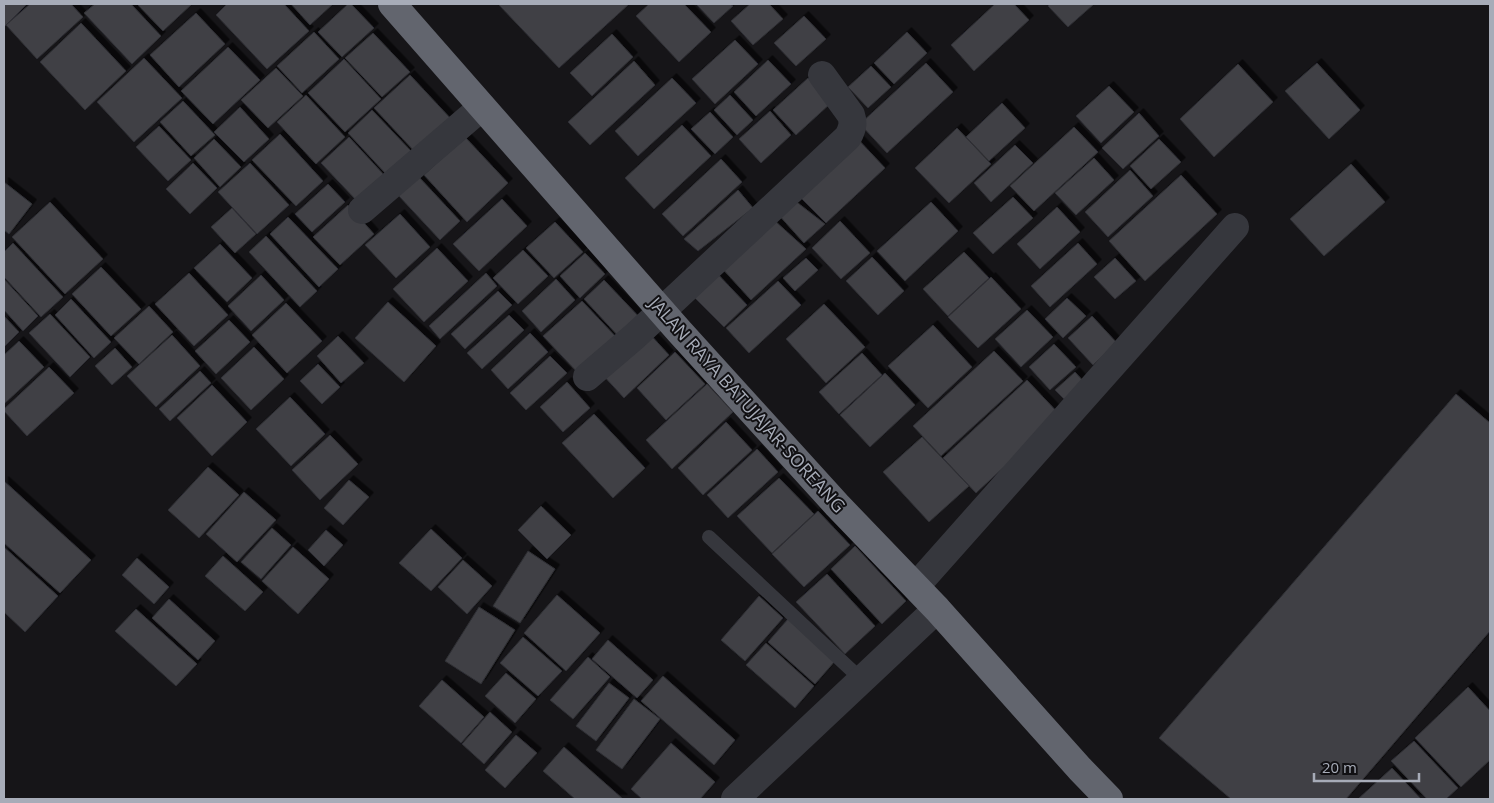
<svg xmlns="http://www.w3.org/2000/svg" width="1494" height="803" font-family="'Open Sans',sans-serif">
	<defs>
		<filter id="shadow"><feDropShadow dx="4.5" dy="-4.5" stdDeviation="0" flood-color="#0009"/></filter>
	</defs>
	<rect width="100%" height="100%" fill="#161518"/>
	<path fill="#3f4045" stroke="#2f2f34" filter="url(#shadow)" d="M4 4H27L4 27Z
		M30 4H71L83 17 37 59 6 25Z
		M95 4H131L161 36 132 64 84 13Z
		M137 4H192L163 31Z
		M227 4H284L309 31 267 69 216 15Z
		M291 4H333L310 25Z
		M348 4H351L374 28 342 57 318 32Z
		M498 4H627L628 5 559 68Z
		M649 4H684L711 32 679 62 636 16Z
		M696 4H730L733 6 714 23Z
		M750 4H769L783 19 753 45 731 21Z
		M995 4H1014L1029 20 974 71 951 45Z
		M1050 4H1094L1068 27 1048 6Z
		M196 13 225 44 179 87 150 55Z
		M804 16 826 39 796 66 774 43Z
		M81 23 126 71 85 110 40 62Z
		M314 32 339 59 302 93 277 66Z
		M907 32 927 53 894 84 874 63Z
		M373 33 410 72 382 97 345 58Z
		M612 34 633 57 592 96 570 73Z
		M735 40 758 64 715 104 692 79Z
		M228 47 260 80 213 124 181 91Z
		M144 58 182 98 134 142 97 102Z
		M344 59 381 99 345 132 308 93Z
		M768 60 791 84 756 116 734 92Z
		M634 61 655 85 590 145 568 122Z
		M926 63 953 92 887 153 860 124Z
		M1317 63 1360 110 1329 139 1285 91Z
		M1238 64 1273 102 1214 157 1180 119Z
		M871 66 891 87 868 108 848 87Z
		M276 68 303 96 268 128 241 100Z
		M410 75 452 120 416 153 374 108Z
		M672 78 696 103 638 156 615 131Z
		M808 78 831 103 796 135 773 110Z
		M1109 86 1134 112 1101 143 1076 116Z
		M306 95 345 137 316 164 277 122Z
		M730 95 753 120 737 135 714 110Z
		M183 101 215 135 191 156 160 122Z
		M1002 103 1025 128 989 161 966 137Z
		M240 107 269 139 244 162 214 132Z
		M372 110 411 151 386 174 348 133Z
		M770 111 791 135 761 163 739 139Z
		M710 112 733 137 715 154 691 129Z
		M1139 113 1159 136 1123 169 1102 148Z
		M682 125 711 156 654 209 625 178Z
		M159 126 191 160 168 181 136 147Z
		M1074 127 1098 152 1034 211 1010 186Z
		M957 128 991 164 949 203 915 168Z
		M280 134 323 181 296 206 252 160Z
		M854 135 885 168 826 223 799 196Z
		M349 137 385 176 357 201 321 163Z
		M465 137 508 183 467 222 424 175Z
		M214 139 241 167 220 187 194 158Z
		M1159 139 1181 162 1151 189 1130 166Z
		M1015 145 1033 163 991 202 974 183Z
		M1094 158 1114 180 1076 215 1055 193Z
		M721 159 742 182 683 236 662 214Z
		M193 163 217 188 190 214 166 189Z
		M250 163 289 205 257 234 218 192Z
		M1351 164 1385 202 1324 256 1290 219Z
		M1130 170 1153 196 1108 237 1085 212Z
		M1181 175 1217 214 1145 281 1109 241Z
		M418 176 460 221 440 240 398 195Z
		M4 182 32 204 9 234 4 230Z
		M328 184 345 202 312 232 295 214Z
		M738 190 753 208 698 251 684 239Z
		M1013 197 1033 218 993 254 973 233Z
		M502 199 527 226 479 271 453 244Z
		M794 200 825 224 804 243 777 213Z
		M50 202 103 259 65 294 12 237Z
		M931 202 958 231 905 281 877 251Z
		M348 205 374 234 340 265 313 237Z
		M1057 207 1080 232 1040 269 1017 244Z
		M232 208 256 234 235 253 211 227Z
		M400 214 430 247 396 278 365 245Z
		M288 217 338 269 319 287 270 234Z
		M775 221 806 249 751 300 720 266Z
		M840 221 870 253 841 279 812 248Z
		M555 222 583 252 554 278 526 248Z
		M266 236 317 291 300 307 249 252Z
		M13 243 63 297 41 317 4 277V252Z
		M1078 243 1097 264 1050 307 1031 286Z
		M220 244 252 278 227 302 194 268Z
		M437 248 468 281 424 322 393 289Z
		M523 250 548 276 518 304 493 278Z
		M964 252 989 278 948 316 923 289Z
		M585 253 605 274 580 298 560 276Z
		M872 257 904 291 878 315 846 281Z
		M806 258 818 270 795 291 783 278Z
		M1115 258 1136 281 1115 299 1094 277Z
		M101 267 141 309 111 336 72 294Z
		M712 268 747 305 724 327 693 296Z
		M189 273 228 315 194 346 155 304Z
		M486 273 497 286 440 339 429 326Z
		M261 275 284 300 251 331 228 306Z
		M991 277 1021 309 978 348 948 317Z
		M4 279 38 316 23 331 4 310Z
		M556 279 575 300 541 332 522 311Z
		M604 280 642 320 621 339 584 299Z
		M778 281 801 305 749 353 726 328Z
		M498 291 512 305 465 349 451 334Z
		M1067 298 1086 316 1063 338 1045 319Z
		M71 299 111 342 94 358 55 315Z
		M582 301 617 338 579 374 543 336Z
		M388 302 436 346 404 382 355 338Z
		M286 303 322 341 287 373 252 335Z
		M824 304 865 347 826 383 786 339Z
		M149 306 173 332 139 364 114 338Z
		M1027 310 1053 337 1021 367 995 339Z
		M50 314 90 357 70 377 29 333Z
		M509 315 524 330 482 369 467 353Z
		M4 316 19 332 4 347Z
		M1092 316 1117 343 1093 365 1068 338Z
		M229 320 250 342 216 374 195 351Z
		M933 325 972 367 928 408 888 366Z
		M647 331 669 355 624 398 601 373Z
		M530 333 548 352 508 389 491 370Z
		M172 335 200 366 156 407 127 376Z
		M338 336 364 363 341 383 317 356Z
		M19 341 44 367 4 404V355Z
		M1054 344 1076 367 1050 390 1029 367Z
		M254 347 284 379 251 410 221 378Z
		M115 348 132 367 112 385 95 366Z
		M994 351 1023 381 941 456 913 426Z
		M675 352 705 384 666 420 637 388Z
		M862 353 882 375 839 414 819 392Z
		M550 356 567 373 526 410 510 393Z
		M318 364 340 387 322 404 300 381Z
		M49 367 74 393 27 436 4 411V409Z
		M200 371 211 383 170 421 159 409Z
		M1075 372 1084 382 1065 400 1055 390Z
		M885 373 915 405 870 447 840 415Z
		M1027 380 1060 415 976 493 943 458Z
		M567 382 590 408 563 432 540 407Z
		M707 384 733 412 672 469 646 440Z
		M212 385 247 422 212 456 177 418Z
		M1456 394 1490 423V631L1346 799H1231L1159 738Z
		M290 397 325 434 291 466 256 429Z
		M594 414 645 468 613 498 562 443Z
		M726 422 752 450 703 495 678 468Z
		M330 435 358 464 320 500 292 470Z
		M922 437 969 486 929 522 883 472Z
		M757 449 778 472 728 518 707 495Z
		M208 467 239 495 199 538 168 510Z
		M779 478 814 514 772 553 737 516Z
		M349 480 369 497 343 525 324 508Z
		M4 481 91 560 60 593 4 543Z
		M244 492 276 520 237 562 206 534Z
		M541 506 571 535 547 559 518 530Z
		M818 511 850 545 804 587 772 554Z
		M272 528 291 545 261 579 241 562Z
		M431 529 462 558 431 591 399 563Z
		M326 530 343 545 324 566 308 550Z
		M855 546 906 601 882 624 831 569Z
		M4 547 58 596 25 632 4 612Z
		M293 547 329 579 298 614 262 581Z
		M528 551 555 569 520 623 493 606Z
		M223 556 263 592 245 611 205 576Z
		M137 558 169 587 154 604 122 575Z
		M463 560 492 586 467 614 438 587Z
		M827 574 875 626 845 654 796 602Z
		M557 595 600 633 566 671 524 633Z
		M759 596 783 618 745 661 721 640Z
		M169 599 215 641 198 660 152 618Z
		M479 607 515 630 481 684 445 661Z
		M136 609 197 664 176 686 115 631Z
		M788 619 835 661 815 684 768 642Z
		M523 637 562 671 538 696 500 663Z
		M608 640 653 680 637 698 592 659Z
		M766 643 814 686 795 708 746 665Z
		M588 657 610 677 573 719 550 700Z
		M506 673 536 699 515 723 485 696Z
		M663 676 735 740 714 765 641 701Z
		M442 680 484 717 461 743 419 706Z
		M609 683 629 698 596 741 576 726Z
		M1468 687 1490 711V760L1461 787 1415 738Z
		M634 699 660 719 622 769 596 750Z
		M490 712 512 732 484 764 462 744Z
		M516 735 537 753 505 788 485 770Z
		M1414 741 1458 788 1446 799H1427L1391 761Z
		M671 743 715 782 700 799H642L631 789Z
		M564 747 623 799H575L543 771Z
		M1392 768 1421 799H1358Z"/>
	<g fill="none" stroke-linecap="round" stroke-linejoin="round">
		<path stroke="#36373d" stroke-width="14" d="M709 537 862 680"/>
		<path stroke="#36373d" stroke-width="28" d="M362 210 482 107
			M587 377 635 336 848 137C852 129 854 124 851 115L822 75
			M916 586 1235 227
			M735 799 937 609"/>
		<path stroke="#62656e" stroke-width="28" d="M392 4 679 331 837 505 937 609 1080 769 1109 799"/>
	</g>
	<g text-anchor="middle" stroke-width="4" stroke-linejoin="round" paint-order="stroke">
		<g font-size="18" fill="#a7acb8" stroke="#111013">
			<text transform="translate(747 405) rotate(48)" y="6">JALAN RAYA BATUJAJAR-SOREANG</text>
		</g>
	</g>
	<rect width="1494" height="803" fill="none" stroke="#a7acb8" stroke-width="10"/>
	<path d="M1314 773v8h105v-8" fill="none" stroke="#a7acb8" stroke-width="2.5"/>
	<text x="1322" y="773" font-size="15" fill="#a7acb8" stroke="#111013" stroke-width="4" paint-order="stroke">20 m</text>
</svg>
